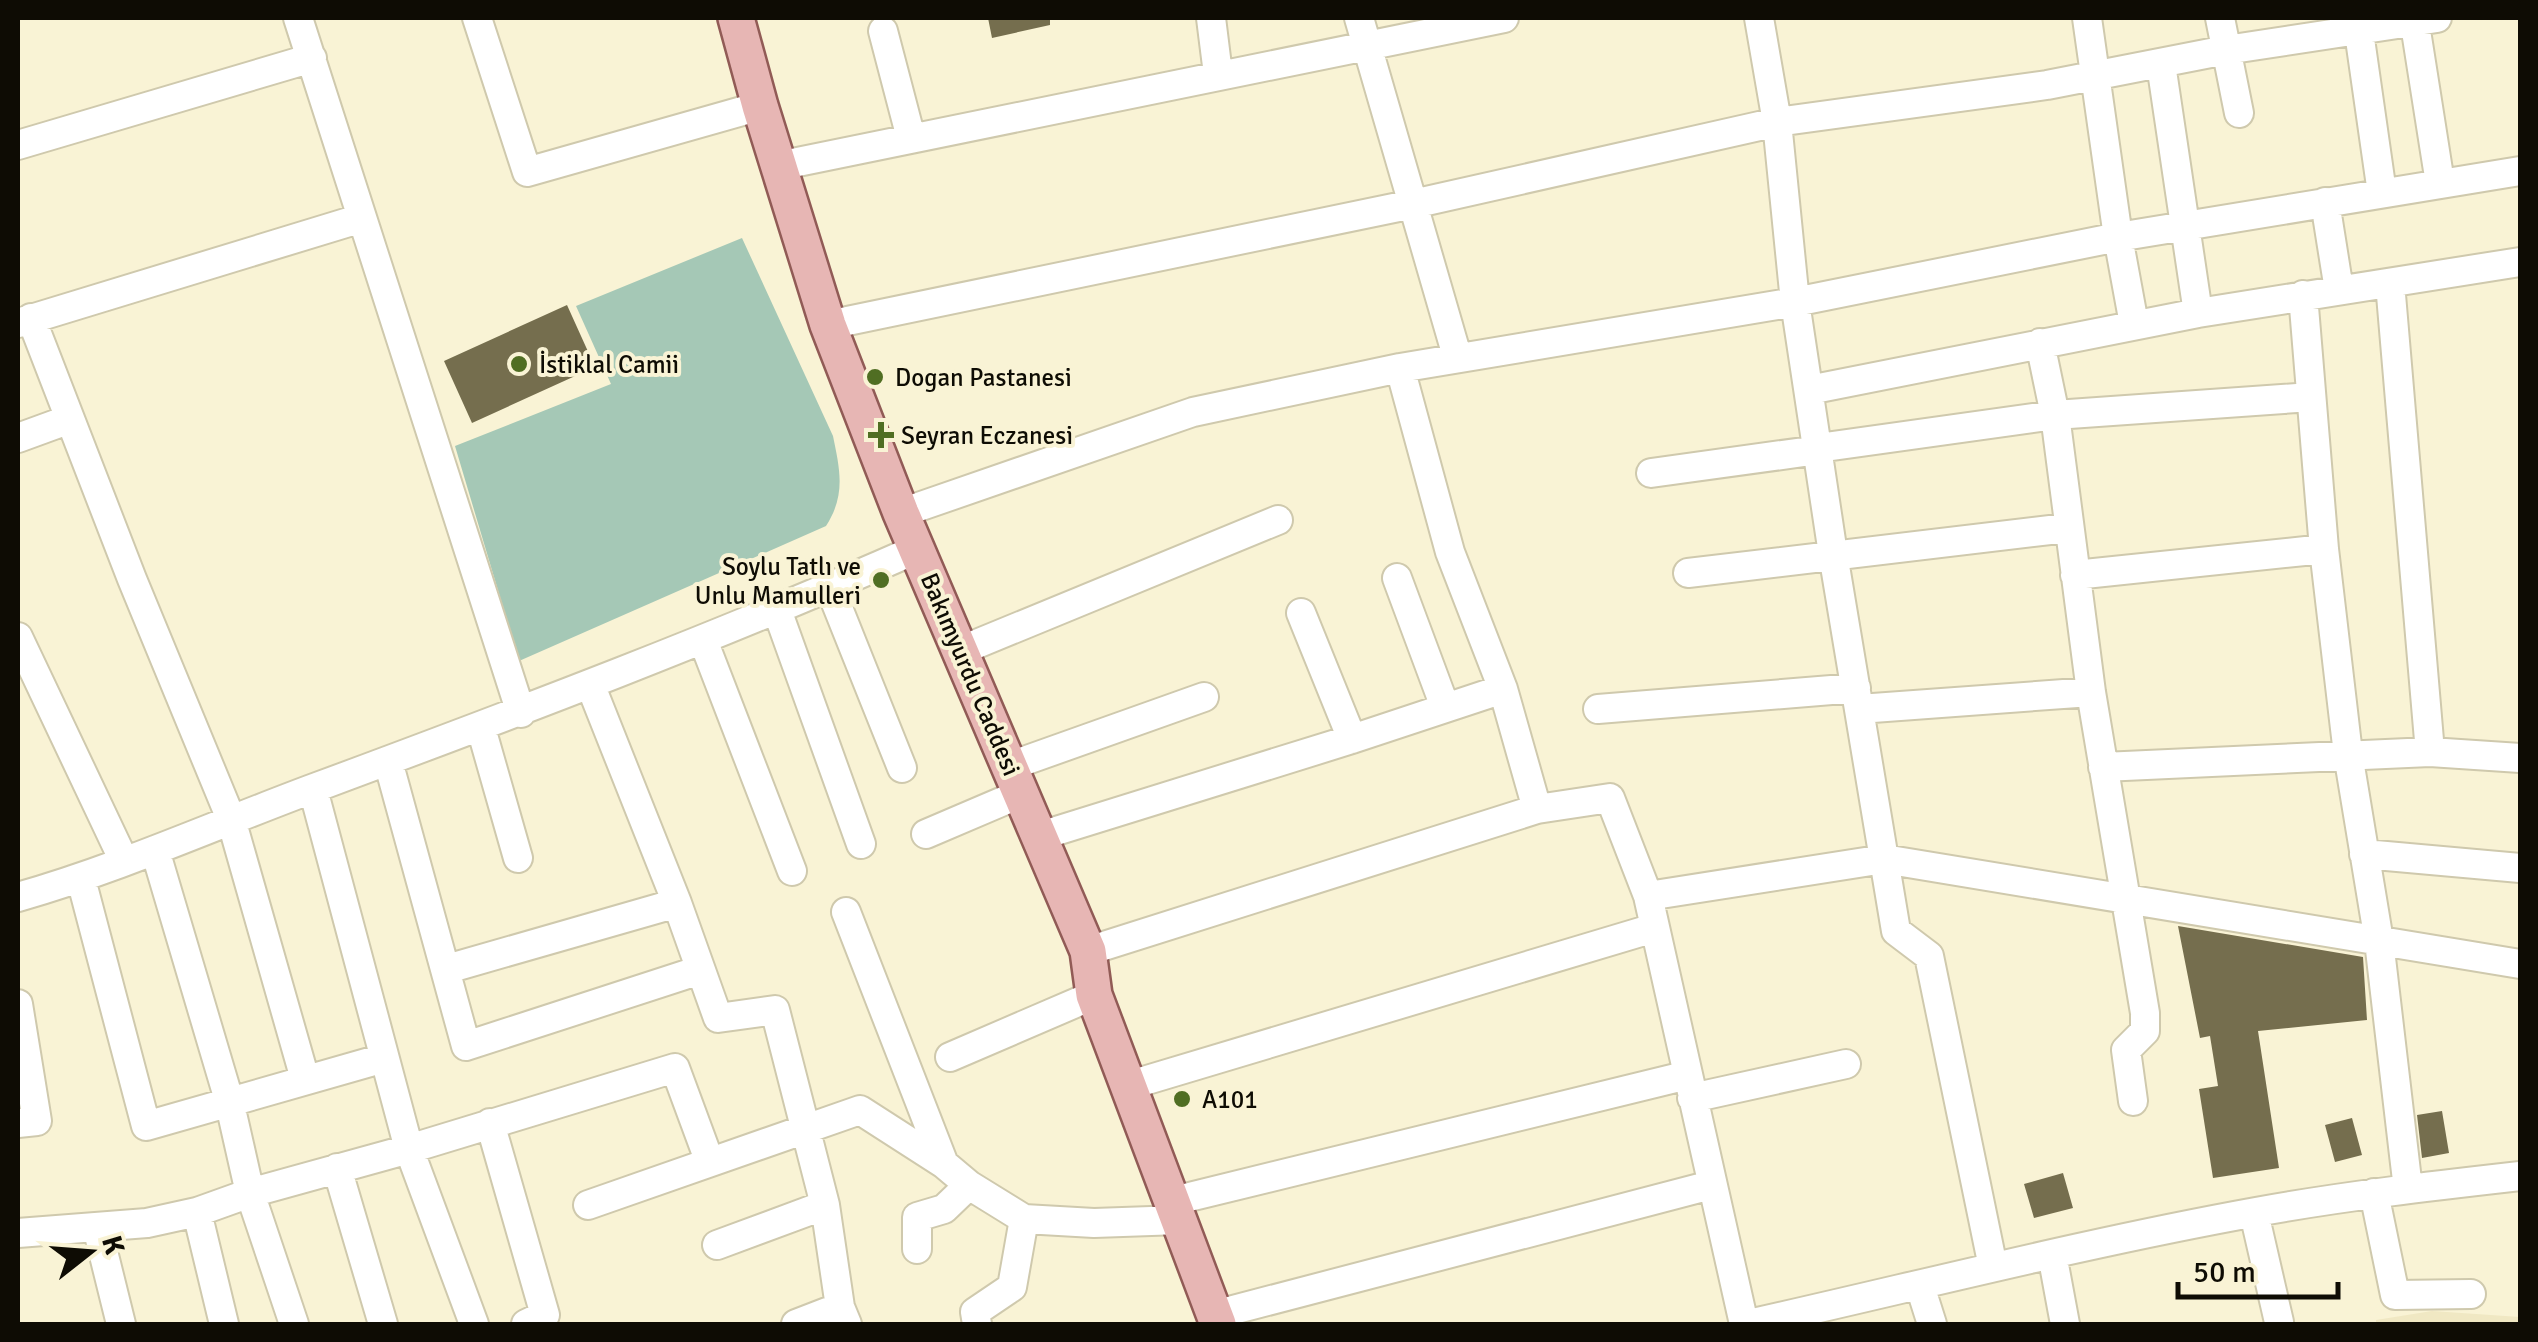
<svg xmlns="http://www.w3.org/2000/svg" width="2538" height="1342" font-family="Signika,sans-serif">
	<rect width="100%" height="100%" fill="#f9f3d5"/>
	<path fill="#f0e8c3" d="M2432 1311 2520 1317V1324H2376V1320Z"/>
	<path fill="#a5c8b6" d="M742 238 833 436C840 470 846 495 826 526L519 661 455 446 611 384 576 306Z"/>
	<path fill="#756e4e" d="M988 18H1050V25L992 38Z
		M567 305 595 367 472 423 444 361Z
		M2178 926 2363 957 2367 1020 2258 1031 2279 1168 2213 1178 2199 1089 2218 1086 2210 1036 2200 1038Z
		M2442 1111 2449 1153 2422 1158 2417 1115Z
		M2352 1118 2362 1155 2335 1162 2325 1125Z
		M2063 1173 2073 1208 2034 1218 2024 1184Z"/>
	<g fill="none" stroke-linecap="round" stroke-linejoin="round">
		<g stroke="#cfc9ad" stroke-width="32">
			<path id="minor" d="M298 18 521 713
				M477 18 527 172 760 106
				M1211 18 1218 74
				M1359 18 1457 356
				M1759 18 1777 122 1795 302 1833 554 1896 931 1929 956 1993 1267
				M2087 18 2118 237 2134 324
				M2220 18 2239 113
				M2357 18 2382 193
				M2414 18 2440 183
				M883 31 911 138
				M2161 64 2198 313
				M18 145 312 58
				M778 166 1504 18
				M2325 202 2339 290
				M2390 283 2430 752
				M2303 295 2324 549 2348 754 2379 941 2408 1189
				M31 318 132 579 231 819 305 1079
				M18 323 362 218
				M828 325 1413 204 1777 122 2047 85 2226 50 2437 18
				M2040 343 2055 415 2091 692 2145 1013V1031L2126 1050 2133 1101
				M1400 368 1450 552 1503 689 1537 809
				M1809 390 2198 313 2520 262
				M18 438 70 419
				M1818 448 2055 415 2311 397
				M1651 473 1818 450
				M901 513 1193 412 1400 368 1795 302 2118 237 2520 171
				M1688 573 2067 528
				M2075 575 2324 549
				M1397 578 1445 707
				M830 588 902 768
				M777 610 861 844
				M1301 613 1352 739
				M18 637 124 861
				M703 640 792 871
				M962 650 1278 520
				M590 684 677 903 718 1018 775 1010 825 1205 840 1307 847 1324
				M1598 709 1856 688
				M1859 709 2091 692
				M481 728 518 858
				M388 761 466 1046 700 970
				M1010 766 1204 697
				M2103 767 2430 752 2520 758
				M313 789 409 1149 474 1324
				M926 834 1022 793
				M1040 836 1352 739 1503 689
				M155 850 229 1100 250 1193 294 1324
				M2364 854 2520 868
				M81 879 146 1126 384 1058
				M1648 896 1884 859 2520 964
				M18 897C120 868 217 824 317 787 519 712 720 636 917 549
				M846 912 944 1164
				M1088 951 1537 809 1610 798 1648 896 1744 1324
				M447 969 677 903
				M18 1004 37 1121 18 1123
				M950 1057 1094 995
				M1127 1086 1654 928
				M1692 1098 1846 1064
				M490 1123 545 1315 526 1324
				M337 1168 383 1324
				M2374 1193 2395 1295 2471 1294
				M1173 1201 1688 1075
				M588 1205 860 1110 944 1164 969 1185 1024 1219 1094 1223 1180 1220
				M197 1212 224 1324
				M2254 1213 2279 1322
				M97 1227 121 1324
				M18 1233 147 1223 197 1212 250 1193 409 1149 675 1068 709 1160
				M717 1245 825 1205
				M917 1249V1217L944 1209 969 1185
				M2052 1254 2065 1324
				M1920 1286 1932 1324
				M1214 1315 1711 1185
				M796 1324 840 1307
				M977 1324 975 1312 1012 1287 1024 1219
				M1749 1324C1918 1286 2085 1243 2256 1212 2344 1196 2432 1186 2520 1176"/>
		</g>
		<g stroke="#915b56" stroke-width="40">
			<path id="major" d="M736 18 760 106 828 325 901 513 1088 951 1094 995 1218 1324"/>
		</g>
		<use href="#minor" stroke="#fff" stroke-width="28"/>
		<use href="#major" stroke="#e7b6b4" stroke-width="35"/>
	</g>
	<g fill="#506e23" stroke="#f9f3d5" stroke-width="4">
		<circle cx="519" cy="364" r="10"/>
		<circle cx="875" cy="377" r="10"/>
		<path d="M876 420h10v10h10v10h-10v10h-10v-10h-10v-10h10z"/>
		<circle cx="881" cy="580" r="10"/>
		<circle cx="1182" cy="1099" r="10"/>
	</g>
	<g text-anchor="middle" stroke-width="8" stroke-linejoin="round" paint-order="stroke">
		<g font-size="25" fill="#0e0c04" stroke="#f9f3d5" text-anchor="start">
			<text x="539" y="373">İstiklal Camii</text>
			<text x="895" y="386">Dogan Pastanesi</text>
			<text x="901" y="444">Seyran Eczanesi</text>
			<text x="861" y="575" text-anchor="end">Soylu Tatlı ve<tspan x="861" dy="29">Unlu Mamulleri</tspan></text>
			<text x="1202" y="1108">A101</text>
		</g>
		<g font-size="25" fill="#0e0c04" stroke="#f9f3d5">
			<text transform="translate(971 674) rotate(67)" y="9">Bakımyurdu Caddesi</text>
		</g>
	</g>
	<rect width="2538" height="1342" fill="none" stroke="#0e0c04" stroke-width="40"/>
	<g transform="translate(90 1252) rotate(73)" stroke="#f9f3d5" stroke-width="8" paint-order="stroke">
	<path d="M0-8L18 38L0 25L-18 38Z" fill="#0e0c04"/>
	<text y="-15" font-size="28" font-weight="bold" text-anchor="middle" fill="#0e0c04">K</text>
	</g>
	<path d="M2178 1282v15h160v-15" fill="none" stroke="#0e0c04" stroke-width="5"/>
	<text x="2193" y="1282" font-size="30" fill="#0e0c04" stroke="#f9f3d5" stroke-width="8" paint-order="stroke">50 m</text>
</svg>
